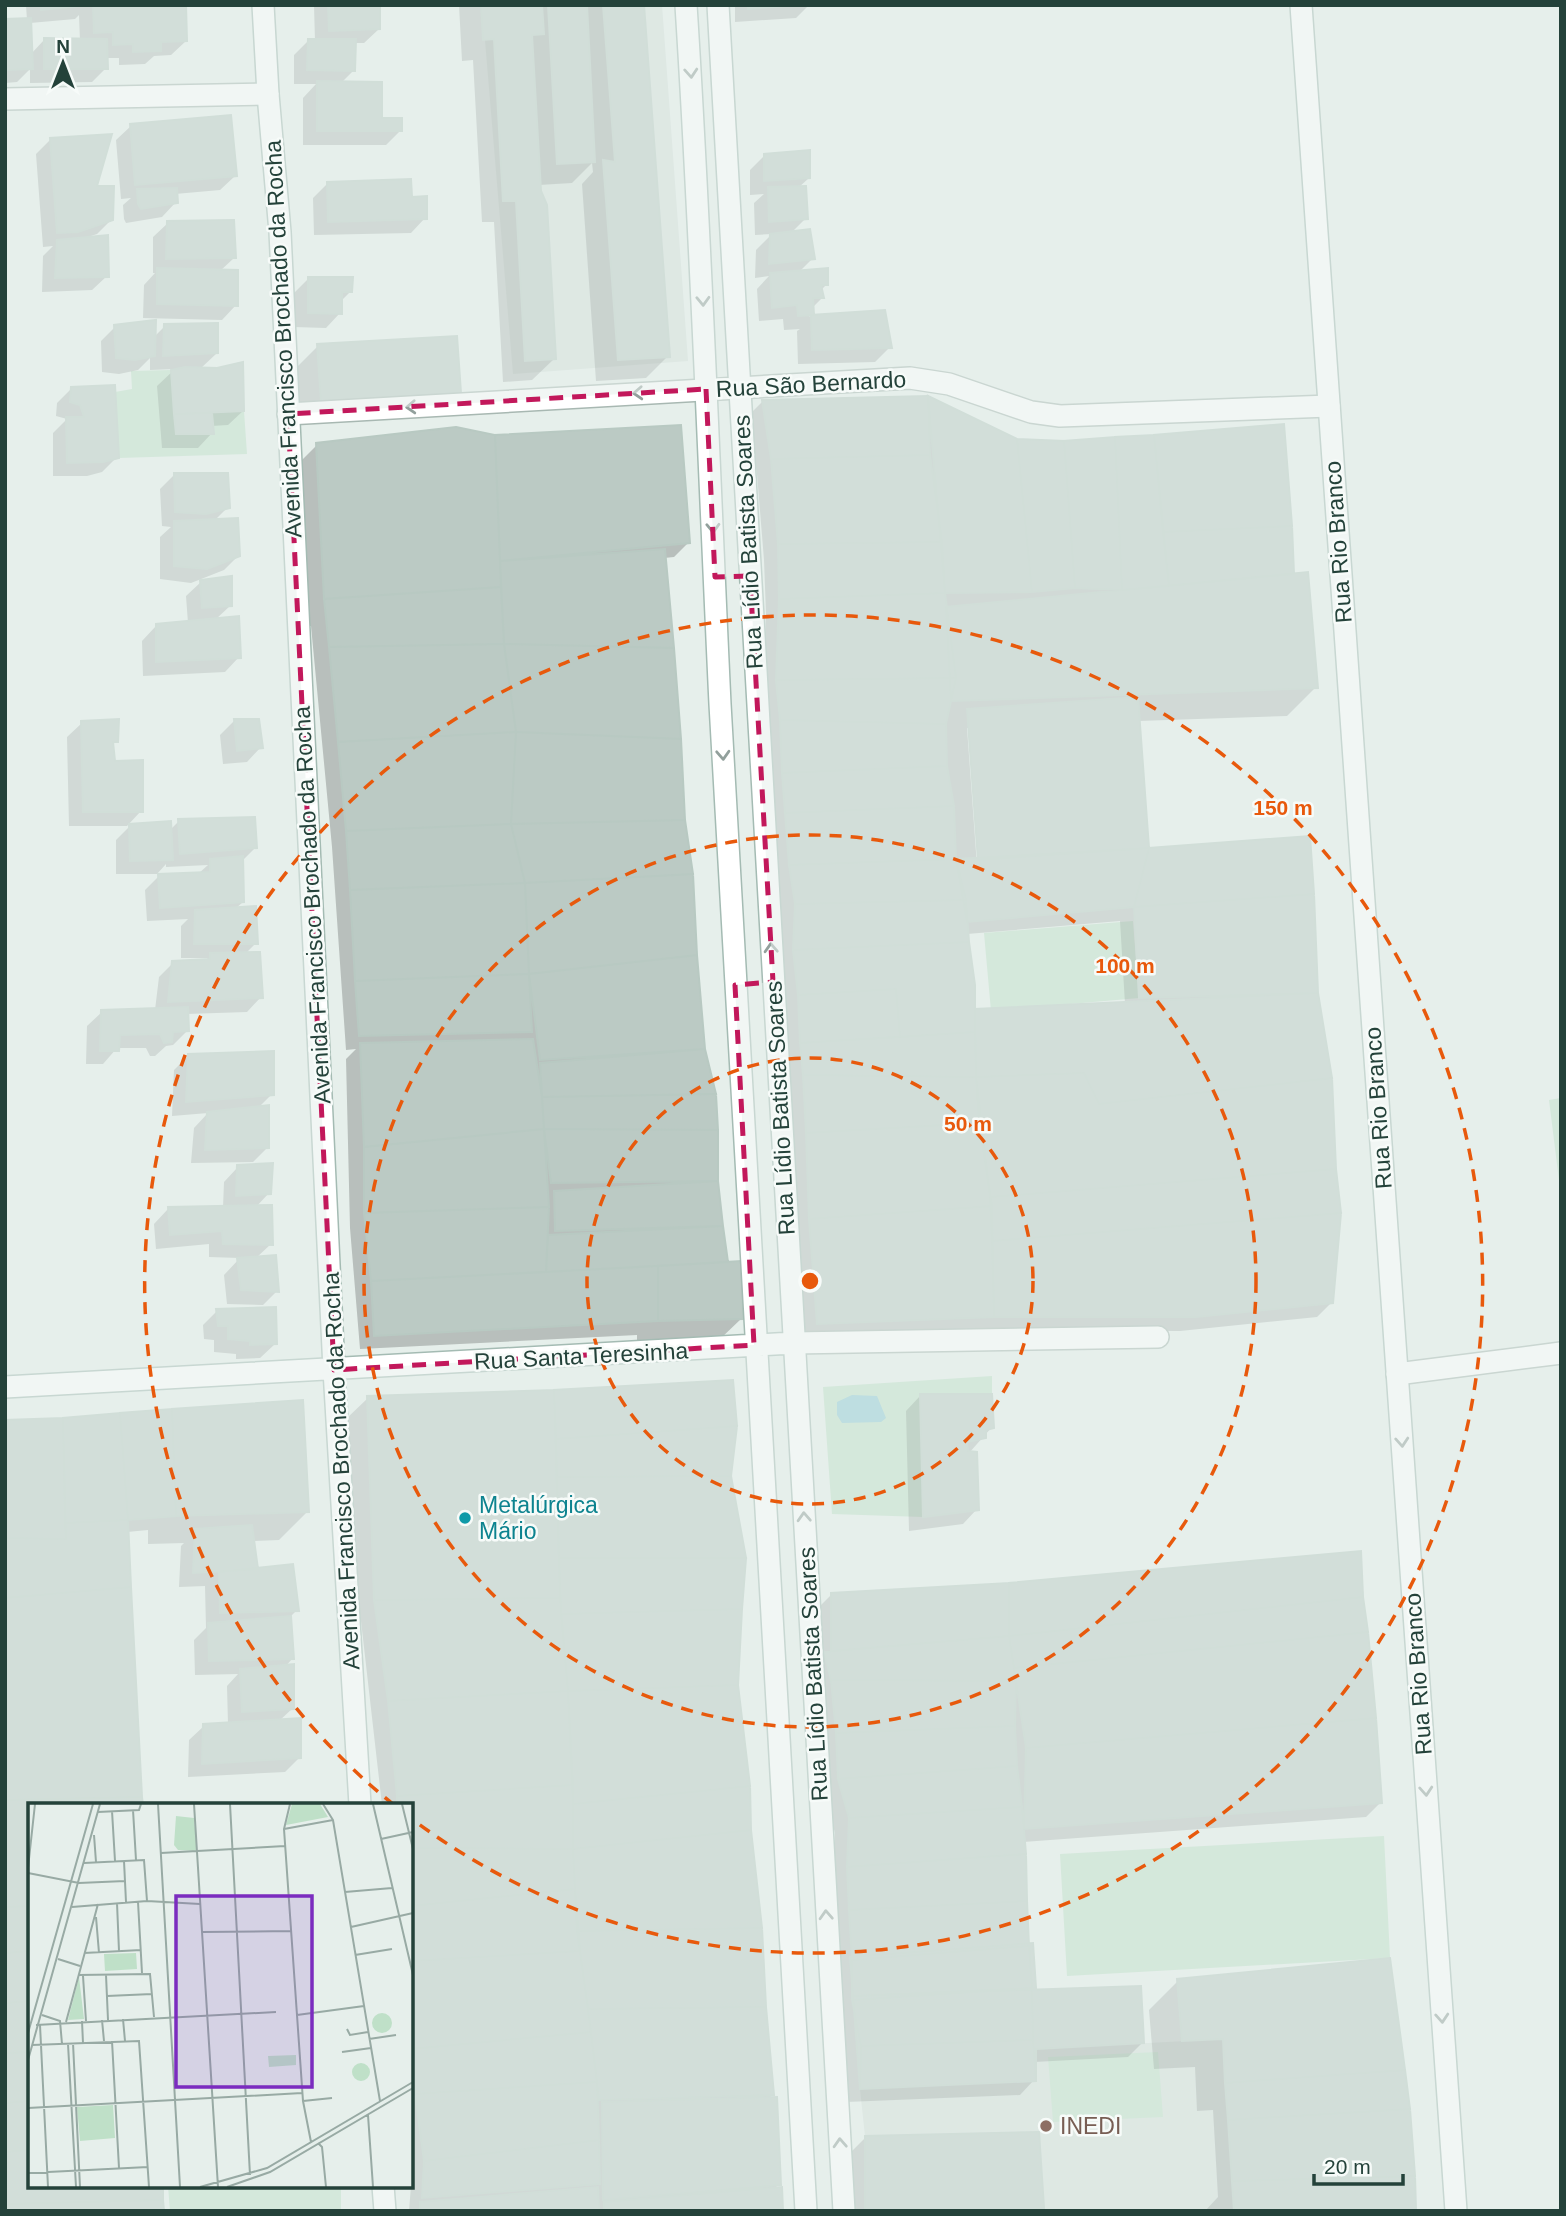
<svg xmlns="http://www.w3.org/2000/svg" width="1566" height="2216" font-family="Arial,sans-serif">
	<rect width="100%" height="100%" fill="#e6efeb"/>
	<path fill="#d4dfda" d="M482 5H662L688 361 513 374Z
		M1223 2039 1234 2211H1044L1039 2132 865 2136 860 2089 1036 2049Z"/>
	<path fill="#bfe0c8" d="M171 370 176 434H214L212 413 244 411 247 454 119 458 115 392 132 389 131 371Z
		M1133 921 1139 998 991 1011 984 933Z
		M1561 1098V1196L1549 1100Z
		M992 1376V1394L920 1395 923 1517 832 1514 823 1387Z
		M1384 1836 1390 1958 1067 1976 1060 1854Z
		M1158 2052 1163 2117 1053 2122 1048 2057Z
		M168 2186H341V2211H170Z"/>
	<path fill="#8ec9d4" d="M852 1395 877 1396 886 1418 881 1422 842 1423 837 1415V1402Z"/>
	<path fill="#0003" fill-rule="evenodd" d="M26 5H184L186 41 171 55 154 56 145 64 119 65V58H106V68L92 82 30 83V69L17 82 5 83V21L27 20ZM79 15 80 41 44 40 31 54 30 23 75 19Z
		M314 5H378L379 29 364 43H354V70L341 83 380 120 401 130 386 145H303V98L316 84H294V55L308 41H315Z
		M459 5H642L668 356 646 378 596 381 582 184 593 172 592 163 572 183 539 185 554 359 532 380 503 382 494 222H482L473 60 462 61Z
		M735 5H809L796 18 735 22Z
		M131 126 235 176 220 190 175 194 176 202 162 217 126 223 124 219 123 205 131 198 121 199 116 140Z
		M51 139 112 219 97 234 88 237 107 276 92 290 42 292 43 256 53 246 43 247 36 154Z
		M765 155 809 178 798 188 806 218 791 233 813 258 799 272 827 284 821 290 822 298 812 308V314L809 317 883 312 890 347 875 362 798 364 797 331 800 329 784 330 783 319 759 321 757 289 769 276 755 278 756 250 772 234 755 235 754 203 764 194 750 195V170Z
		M327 184 425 218 411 233 314 235 313 198Z
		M168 223 234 258 220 271 236 305 222 320 143 318 144 285 155 273H153V237Z
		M309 278 351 291 340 302V313L326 328 294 327V293Z
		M165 326 217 353 200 369 243 411 228 425 211 426 212 433 198 448H162L157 386 175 369 150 370V358L138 370 119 374 102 372 101 341 115 327 154 337Z
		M318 346 459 393 437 415 299 423 296 368Z
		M72 388 117 457 102 472 87 476H53V433L67 419 56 416 57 403Z
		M929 398 1292 576 1316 687 1287 716 1138 721 1148 849 1316 993 1330 1078 1331 1303 1317 1317 1180 1331 979 1330 803 1337 779 965 781 920 775 881 763 695 766 614 764 560 757 474 748 416 762 402 927 400ZM967 728H970L980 866H977ZM1120 921 1125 1004 973 1011 967 934ZM975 1090H978L989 1169H986L977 1123Z
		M456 428 496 437 688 543 674 557 664 558 683 820 703 1049 714 1094 716 1181 726 1264 741 1319 719 1340 637 1342V1335L360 1349 350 1228 346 1059 356 1049 346 1050 332 847 311 626 296 627 288 474 317 445Z
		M174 475 228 507 214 521 239 555 224 570 191 583 160 579V537L171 527 162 526 160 489Z
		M201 582 231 605 215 620 239 657 225 672 143 676 142 641 156 626 188 623 186 596Z
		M234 721 261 747 247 762 223 764 220 735Z
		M82 723 116 741 112 746 113 763 141 811 127 826H69L67 737Z
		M179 821 255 848 241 862 243 902 235 909 256 943 245 954 261 997 247 1012 186 1014 187 1031 173 1045 166 1046 155 1056H150L146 1048H117L103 1064H86L87 1026 102 1012 155 1010 159 977 173 963 204 961 208 958H181V926L188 919 147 921 145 890 159 876 198 874 208 865 166 867V864L157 874H116V840L130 826 170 830Z
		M189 1055 272 1094 259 1107 268 1147 253 1162 191 1163 194 1128 208 1113 172 1116 174 1070Z
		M238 1167 269 1193 255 1208 271 1244 256 1258 277 1291 263 1305 227 1304 224 1275 240 1258 209 1257V1244L156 1249 154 1224 168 1209 223 1208 224 1182Z
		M217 1311 275 1344 260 1358 236 1359V1354L214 1352V1340L204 1339 203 1325Z
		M555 1392 730 1476 736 1685 772 2095 768 2099 779 2184 774 2189 781 2211H409L411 2186V1805H382L361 1621H353L346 1419 368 1398Z
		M920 1396 992 1427 969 1453 977 1509 963 1524 909 1531 906 1411Z
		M5 1422 308 1511 279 1540 252 1541 256 1570 297 1610 290 1617 292 1659 285 1667 293 1708 279 1721 299 1758 285 1772 188 1777 189 1740 204 1726 228 1724 227 1686 238 1674 195 1675 194 1640 206 1628 205 1586 179 1587 181 1546 184 1543 148 1544V1530L127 1532 30 1805V2186L162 2211H5Z
		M1360 1553 1380 1803 1366 1817 1023 1842 1027 1945H1031L1034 1990 1142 2043 1128 2057 1034 2062V2080L1020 2095 846 2102 833 1882 835 1833 825 1794 817 1609 831 1595 1009 1585Z
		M1178 1981 1414 2211H1205L1218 2197 1213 2110 1197 2111 1195 2067 1154 2069 1149 2010Z
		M1038 2134 1042 2211H851V2152L865 2138Z"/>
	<path fill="#bbcac4" stroke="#b8c9c2" stroke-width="2" d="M41 5H91L41 10Z
		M93 5H186L187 41 161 42V51L133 52V44L113 45V32L94 33Z
		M328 5H380V29L329 31Z
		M481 5H542L544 34 532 35 541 191 547 205 556 359 525 361 516 201H503L494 39 483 40Z
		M548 5H587L595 162 557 164Z
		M603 5H644L670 357 618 360 603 160 615 162Z
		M748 5H798L748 9Z
		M31 18 33 69 5 70V19Z
		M44 38 107 39 108 69H44Z
		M308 39H356L355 71 307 70Z
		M317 81 382 82V118H402V131H317Z
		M231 115 237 176 135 185 130 124Z
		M112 134 97 186H114L113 220 78 232 57 233 50 138Z
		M810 150V178L764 181V154Z
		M411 179 412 197 427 196V219L328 222 327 182Z
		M806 186 808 219 769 222 768 187Z
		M177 188 178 203 141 209 138 204 137 189Z
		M234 220 236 258 166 259 167 221Z
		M810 229 815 259 769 264 770 234Z
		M108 235 109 277 55 278 57 240Z
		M157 268 238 270V306L157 304Z
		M828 268V285H821L824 298H813L814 315 798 316 797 305 772 308 770 273Z
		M308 277H353L352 292H342V314L308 313Z
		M885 310 892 348 812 350 811 315Z
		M156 320 155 356 135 360 116 358 114 325Z
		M218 323V353L163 356 164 324Z
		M457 336 461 393 321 402 317 344Z
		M243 362 244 411 174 414 171 370 185 367 217 368Z
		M115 385 119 458 103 462 67 463 66 417H84L80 405 70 402 71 387Z
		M928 396 930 455 771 459 762 400Z
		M928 396 1017 439 1032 592 945 593Z
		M212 413 214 434H176L174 414Z
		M1284 424 1292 526 1163 532 1154 435Z
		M681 425 690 543 500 561 495 435Z
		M456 427 495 435 501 587 324 599 316 443Z
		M1154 435 1169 586 1122 590 1115 437Z
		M1115 437 1122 590 1075 588 1064 441Z
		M1017 439 1064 441 1075 588 1032 592Z
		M930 455 942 542 778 544 771 459Z
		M174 473H228L230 508 206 514 175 512Z
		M238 518 240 556 207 569 174 566V521Z
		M1292 526 1294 574 1169 586 1163 532Z
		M942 542 945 593 779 599 778 544Z
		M665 549 674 648 504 644 500 561Z
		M1308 572 1318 688 951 701 946 607Z
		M232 576V606L202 608 200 580Z
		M501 587 504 644 329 647 324 599Z
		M945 593 956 678 776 680 779 599Z
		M239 616 241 658 156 662V624Z
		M504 644 516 732 338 742 329 647Z
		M504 644 674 648 681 739 516 732Z
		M956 678 946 724 780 720 776 680Z
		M1138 697 1149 848 978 860 967 709Z
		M119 719 118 742H113L115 761 143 760V812H83L81 721Z
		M234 719H259L263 748 237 751Z
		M780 720 946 724 947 766 782 773Z
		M516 732 511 824 346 831 338 742Z
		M516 732 681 739 685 820 511 824Z
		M947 766 954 806 785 813 782 773Z
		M954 806 956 859 789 865 785 813Z
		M255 817 257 848 180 854 178 819Z
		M685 820 693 874 525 883 511 824Z
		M171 821 173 860 130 861 129 824Z
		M511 824 525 883 350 890 346 831Z
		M1310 836 1314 894 1134 907 1149 848Z
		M1149 848 1134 907 967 922 956 859Z
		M243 856 244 902 160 908 158 874 210 872V859Z
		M956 859 966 900 795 904 789 865Z
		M693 874 697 955 529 974 525 883Z
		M525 883 529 974 355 981 350 890Z
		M1314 894 1318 993 1139 998 1134 907Z
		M966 900 969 942 793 950 795 904Z
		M256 906 258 944H194L195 910Z
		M969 942 975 985V1032L900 1037 896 989 798 995 793 950Z
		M260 952 263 998 168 1002 172 961 210 959V953Z
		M697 955 705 1049 540 1060 529 974Z
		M529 974 532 1032 359 1036 355 981Z
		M896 989 900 1037 800 1043 798 995Z
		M1318 993 1332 1078 1099 1104 1084 1073 976 1077 975 1009Z
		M188 1007 189 1031 173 1032 172 1042 164 1043 160 1034 120 1035 119 1051H100L101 1010Z
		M975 1032 976 1077 803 1075 800 1043Z
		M533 1039 542 1097 544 1129 364 1147 360 1043Z
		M705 1049 716 1094 542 1097 540 1063Z
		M274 1051V1095L186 1102 188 1054Z
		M1084 1073 1099 1104 1332 1078 1336 1169 990 1197 976 1077Z
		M803 1075 976 1077 979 1123 806 1133Z
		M716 1094 718 1130 544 1129 542 1097Z
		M269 1105V1148L205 1150 207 1112Z
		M979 1123 992 1206 809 1219 806 1133Z
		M544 1129 549 1207 364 1213V1147Z
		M544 1129 718 1130V1181L551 1183Z
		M273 1163 271 1194 236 1196 237 1165Z
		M1336 1169 1341 1213 992 1241 990 1197Z
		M718 1181 723 1226 555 1231 554 1191Z
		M272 1205 273 1245 223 1244 222 1231 170 1235 168 1207Z
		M992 1206 994 1317 817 1324 809 1219Z
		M549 1207 546 1272 371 1281 364 1213Z
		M1341 1213 1333 1303 1196 1317H994L992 1241Z
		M723 1226 728 1262 546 1272 548 1235Z
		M276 1255 279 1292 241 1290 237 1258Z
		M741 1261 743 1319 658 1321V1266Z
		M658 1266V1321L374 1336 371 1281Z
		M276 1307 277 1344 250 1345V1341L228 1339V1326H218L216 1309Z
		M733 1380 737 1426 556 1439 554 1390Z
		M554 1390 560 1598 374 1600 367 1396Z
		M920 1394H992L994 1428 986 1430V1438L967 1442 968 1451 977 1452 979 1510 923 1517Z
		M303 1400 309 1512 176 1516 172 1409Z
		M172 1409 176 1516 128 1520 120 1413Z
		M120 1413 128 1520 65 1523 63 1418Z
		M63 1418 66 1539 5 1538V1420Z
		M737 1426 731 1476 557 1477 556 1439Z
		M731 1476 746 1558H559L557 1477Z
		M128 1520 131 1587 5 1598V1538L66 1539 65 1523Z
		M252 1525 258 1569 193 1573 195 1529Z
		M1361 1551 1363 1597 1009 1636V1583Z
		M559 1558H746L742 1609 561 1614Z
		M293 1564 299 1611 220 1613 219 1572Z
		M1009 1583V1636L831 1651V1593Z
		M131 1587 142 1797 5 1800V1598Z
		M1363 1597 1368 1632 1014 1668 1009 1636Z
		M560 1598 568 1691 388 1701 374 1600Z
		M742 1609 738 1685 568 1691 561 1614Z
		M291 1616 294 1659 209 1661 208 1623Z
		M1368 1632 1376 1718 1026 1748 1014 1668Z
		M1009 1636 1016 1681 831 1680 824 1652Z
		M294 1664V1709L242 1712 240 1669Z
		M831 1680 1016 1681 1015 1726 836 1733Z
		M738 1685 750 1786 573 1804 568 1691Z
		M568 1691 573 1785 397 1796 388 1701Z
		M301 1718V1758L202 1764 203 1724Z
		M1376 1718 1382 1803 1024 1829 1026 1748Z
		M1015 1726 1017 1766 838 1779 836 1733Z
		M1017 1766 1022 1807 849 1818 838 1779Z
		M573 1785V1849L411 1848V1805H397V1796Z
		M750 1786 751 1830 573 1849V1804Z
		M142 1797 143 1805H30V1906L5 1907V1800Z
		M1022 1807 1026 1854 847 1867 849 1818Z
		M751 1830 762 1928 577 1931 573 1849Z
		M411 1848 573 1849 575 1889 411 1906Z
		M1026 1854 1027 1901 849 1910 847 1867Z
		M575 1889 580 1951 411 1961V1906Z
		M1027 1901 1029 1946 852 1960 849 1910Z
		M30 1906V1951L5 1953V1907Z
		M762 1928 766 2007 588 2009 577 1931Z
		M1033 1943 1036 1988 853 1996 850 1957Z
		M1029 1946 1032 1988 852 2000V1960Z
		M30 1951V2001L5 2003V1953Z
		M580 1951 591 2032 411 2049V1961Z
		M1390 1958 1405 2070 1225 2083 1223 2039 1182 2041 1177 1979Z
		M1141 1986 1144 2043 1036 2049V2081L860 2089 853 1996Z
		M1032 1988 1033 2040 861 2046 852 2000Z
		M30 2001V2052L5 2053V2003Z
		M766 2007 774 2095 599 2100 588 2009Z
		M591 2032 597 2082 415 2094 411 2049Z
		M1033 2040 1036 2081 860 2089 861 2046Z
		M30 2052V2101L5 2103V2053Z
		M1405 2070 1410 2109 1228 2120 1225 2083Z
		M597 2082 599 2140 424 2161 415 2094Z
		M777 2097 781 2185 603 2200 602 2102Z
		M30 2101V2150L6 2152 5 2103Z
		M1410 2109 1415 2176 1232 2181 1228 2120Z
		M1039 2132 1044 2208 1028 2211H865V2136Z
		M599 2140 600 2184 422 2198 424 2161Z
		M30 2150V2186H163V2200L6 2204V2152Z
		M1415 2176 1416 2211H1234L1232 2181Z
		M598 2187 599 2211H420V2202Z
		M782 2187 783 2211H604V2202Z
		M163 2200 164 2211H6V2204Z"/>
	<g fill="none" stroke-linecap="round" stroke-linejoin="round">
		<g stroke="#a8b8b2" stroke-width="24">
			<path id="street" d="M5 99 268 94
				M288 414 910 378 949 384 1031 412 1060 416 1329 406
				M793 1343 1158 1337
				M1397 1374 1561 1353"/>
		</g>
		<g stroke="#a4bbb3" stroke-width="24">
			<path id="secondary" d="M263 5 268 94 280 232 334 1370 360 1805
				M686 5C701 238 709 471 720 704 744 1206 776 1708 806 2211
				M718 5 844 2211
				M1301 5 1456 2211
				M5 1387 793 1343
				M383 2186 385 2211"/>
		</g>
		<use href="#street" stroke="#fff" stroke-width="21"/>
		<use href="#secondary" stroke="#fff" stroke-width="21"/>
	</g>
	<defs><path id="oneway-chevron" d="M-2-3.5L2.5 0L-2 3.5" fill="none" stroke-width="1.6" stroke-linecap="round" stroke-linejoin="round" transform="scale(1.75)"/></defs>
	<g stroke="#92a09c">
		<use href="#oneway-chevron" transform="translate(691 73) rotate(86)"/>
		<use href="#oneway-chevron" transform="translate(703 301) rotate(88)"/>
		<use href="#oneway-chevron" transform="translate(638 393) rotate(177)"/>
		<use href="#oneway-chevron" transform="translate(411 407) rotate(177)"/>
		<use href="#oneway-chevron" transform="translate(713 528) rotate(88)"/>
		<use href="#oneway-chevron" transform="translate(723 755) rotate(87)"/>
		<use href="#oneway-chevron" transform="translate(771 948) rotate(-93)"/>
		<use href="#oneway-chevron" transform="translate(1402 1442) rotate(86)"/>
		<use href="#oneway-chevron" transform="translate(804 1517) rotate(-93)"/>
		<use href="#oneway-chevron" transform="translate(1426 1791) rotate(86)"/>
		<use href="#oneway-chevron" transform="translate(826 1915) rotate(-93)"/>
		<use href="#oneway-chevron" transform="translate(1442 2018) rotate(86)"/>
		<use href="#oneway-chevron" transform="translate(840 2143) rotate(-93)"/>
	</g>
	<path d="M0 0H1566V2216H0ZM706 389 715 577 750 576 773 982 735 985 754 1345 334 1370 288 414Z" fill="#e6efeb" fill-opacity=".55" fill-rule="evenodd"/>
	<path fill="none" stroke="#c2185b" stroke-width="5" stroke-dasharray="14 9" stroke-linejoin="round" d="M706 389 715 577 750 576 773 982 735 985 754 1345 334 1370 288 414Z"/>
	<g fill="none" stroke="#e8590c" stroke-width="3.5" stroke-dasharray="12 9">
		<circle cx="810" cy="1281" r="223"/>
		<circle cx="810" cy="1281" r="446"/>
		<path d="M394 1805A669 669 0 1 1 412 1819"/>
	</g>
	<circle fill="#0f9aa8" stroke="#f7fbf9" stroke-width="2.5" cx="465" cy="1518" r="7"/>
	<circle fill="#8d6e63" stroke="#f7fbf9" stroke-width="2.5" cx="1046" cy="2126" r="7"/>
	<g text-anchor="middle" stroke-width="5" stroke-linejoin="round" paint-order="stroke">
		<g font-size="23" fill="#24423a" stroke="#f7fbf9">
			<text transform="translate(283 339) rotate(-93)" y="8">Avenida Francisco Brochado da Rocha</text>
			<text transform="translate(811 384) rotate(-3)" y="8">Rua São Bernardo</text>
			<text transform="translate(748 542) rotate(-93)" y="8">Rua Lídio Batista Soares</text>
			<text transform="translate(1338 542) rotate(-94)" y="8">Rua Rio Branco</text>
			<text transform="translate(312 905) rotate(-93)" y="8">Avenida Francisco Brochado da Rocha</text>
			<text transform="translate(780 1108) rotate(-93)" y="8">Rua Lídio Batista Soares</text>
			<text transform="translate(1378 1108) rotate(-94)" y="8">Rua Rio Branco</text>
			<text transform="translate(581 1356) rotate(-3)" y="8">Rua Santa Teresinha</text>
			<text transform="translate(341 1471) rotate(-93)" y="8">Avenida Francisco Brochado da Rocha</text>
			<text transform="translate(813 1674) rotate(-93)" y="8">Rua Lídio Batista Soares</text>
			<text transform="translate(1418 1674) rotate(-94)" y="8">Rua Rio Branco</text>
		</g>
		<g font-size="23" fill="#0d838f" stroke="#f7fbf9" text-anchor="start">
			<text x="479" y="1513">Metalúrgica<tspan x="479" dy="26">Mário</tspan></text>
		</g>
		<g font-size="23" fill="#785e54" stroke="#f7fbf9" text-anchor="start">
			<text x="1060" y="2134">INEDI</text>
		</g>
	</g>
	<g transform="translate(28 1803)">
		<rect width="385" height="385" fill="#e6efeb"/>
		<path d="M264 1H292L300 14 258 22ZM148 13 166 15 169 48 150 47 146 42ZM108 150 109 166 77 168 76 151ZM51 174 56 216 40 217ZM344 220a10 10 0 1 1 20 0a10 10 0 1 1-20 0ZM268 252V262L241 264 240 253ZM324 269a9 9 0 1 1 18 0a9 9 0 1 1-18 0ZM85 302 87 335 52 338 49 304Z" fill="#bfe0c8"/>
		<path fill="none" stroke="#98aaa4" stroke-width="2" d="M130 1 152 384M166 1 190 384M202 1 222 372M262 1 256 26 275 298 283 339M295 1 305 17 352 298M345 1 385 172M374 1 385 46M105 7 108 57M84 8 87 58M70 9 111 7 113 1M256 26 305 17M66 32 68 59M353 36 385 29M133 50 257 43M96 58 98 99M56 60 116 57 119 98M0 65 7 1M0 70 51 80 97 78M317 89 364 85M110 99 114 170M89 100 91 148M44 104 119 98 172 101M68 114 71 150M323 124 385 110M174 129 263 128M56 150 113 147M327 152 364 146M30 156 52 163M50 172 122 171 126 214M78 172 80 217M55 173 58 218M79 193 124 191M14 212 32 218 34 241M269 212 336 203M95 216 97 238M74 217 76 238M54 218 55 240M38 219 70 101M8 222 248 209M12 222 20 384M319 226 322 232 340 229M0 230 65 1M341 236 368 232M84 238 91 365M45 240 52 384M40 241 48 384M4 242 111 238 121 384M314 249 343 245M0 257 72 1M275 298 304 295M0 305 274 290M340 312 345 384M290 340 294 344 298 384M0 370 120 364M172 384 239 365 385 279M199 384 242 369 385 285"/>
		<path fill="#7b2cbf" fill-opacity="0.15" stroke="#7b2cbf" stroke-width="3.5" d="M148 93H284V284H148Z"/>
		<rect width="385" height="385" fill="none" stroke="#24423a" stroke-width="3.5"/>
	</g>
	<circle cx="810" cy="1281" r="10" fill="#e8590c" stroke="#f7fbf9" stroke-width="3.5"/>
	<g font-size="21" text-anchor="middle" font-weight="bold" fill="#e8590c" stroke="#f7fbf9" stroke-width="5" stroke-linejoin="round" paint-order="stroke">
		<text x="1283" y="815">150 m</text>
		<text x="1125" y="973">100 m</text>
		<text x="968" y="1131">50 m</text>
	</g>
	<rect width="1566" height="2216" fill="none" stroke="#24423a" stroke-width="14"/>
	<g transform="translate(63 63)" stroke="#f7fbf9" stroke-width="5" paint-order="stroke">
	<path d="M0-5L12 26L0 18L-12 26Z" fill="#24423a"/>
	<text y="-10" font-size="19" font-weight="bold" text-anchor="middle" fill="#24423a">N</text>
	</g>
	<path d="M1314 2174v10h89v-10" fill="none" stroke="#24423a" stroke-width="3.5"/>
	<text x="1324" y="2174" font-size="21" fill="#24423a" stroke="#f7fbf9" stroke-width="5" paint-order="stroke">20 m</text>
</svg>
